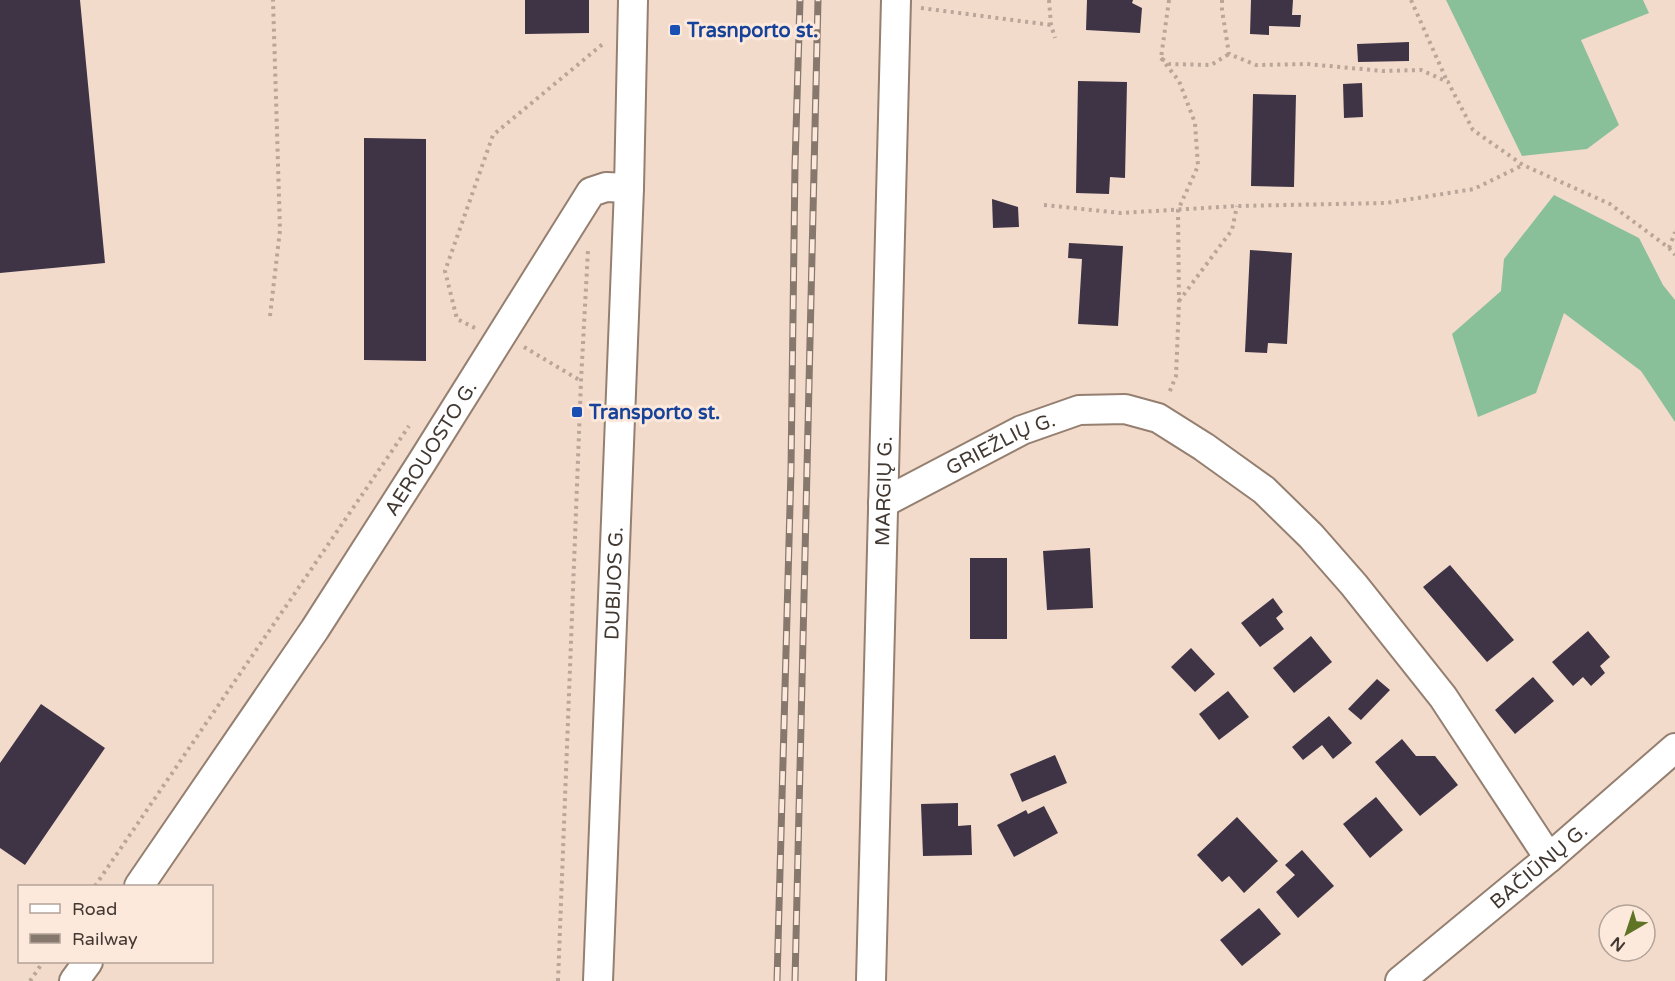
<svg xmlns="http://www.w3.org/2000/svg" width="1675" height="981" font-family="'Varela Round',sans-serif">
	<rect width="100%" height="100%" fill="#f3dbcb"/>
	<path fill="#89c099" d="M1446 0H1643L1649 13 1581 40 1619 125 1587 149 1522 156Z
		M1554 195 1639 238 1663 285 1675 300V422L1641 371 1564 313 1536 393 1478 417 1452 334 1501 291 1504 259Z"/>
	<path fill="#3f3446" d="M0 0H80L105 263 0 273Z
		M525 0H589V33L525 34Z
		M1087 0H1133L1132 3 1142 8 1140 33 1086 30Z
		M1251 0H1293L1292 15H1301L1300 27 1269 26V35L1250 34Z
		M1409 42V61L1358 62 1357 44Z
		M1078 81 1127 82 1125 178 1110 177 1109 194 1076 193Z
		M1362 83 1363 117 1344 118 1343 84Z
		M1253 94 1296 95 1294 187 1251 186Z
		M364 138 426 139V361L364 360Z
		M992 199 1018 207 1019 227 993 228Z
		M1069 243 1123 246 1118 326 1078 324 1082 259 1068 258Z
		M1250 250 1292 253 1287 344 1268 343 1267 353 1245 352Z
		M1090 548 1093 608 1047 610 1043 551Z
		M970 558H1007V639H970Z
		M1450 565 1514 640 1487 662 1423 587Z
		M1273 598 1283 612 1276 618 1284 629 1260 647 1241 623Z
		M1588 631 1610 657 1600 666 1605 673 1591 686 1583 677 1573 686 1552 662Z
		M1311 636 1332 662 1294 693 1273 668Z
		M1191 648 1215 674 1195 692 1171 667Z
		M1533 677 1554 701 1515 734 1495 710Z
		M1377 679 1390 690 1361 720 1348 709Z
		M1228 691 1249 717 1219 740 1199 714Z
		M41 704 105 748 25 865 0 848V763Z
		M1329 716 1352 743 1333 759 1322 745 1303 760 1292 747Z
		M1402 739 1416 756H1435L1458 785 1420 816 1375 762Z
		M1055 755 1067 783 1022 802 1010 774Z
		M1376 797 1403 830 1370 858 1343 824Z
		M958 803V826L971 825 972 855 923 856 921 804Z
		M1044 806 1058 833 1014 857 997 825 1026 810 1028 814Z
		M1237 817 1278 861 1244 893 1229 876 1222 882 1197 855Z
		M1302 850 1334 886 1298 918 1276 892 1295 875 1285 865Z
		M1259 908 1281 934 1242 966 1220 940Z"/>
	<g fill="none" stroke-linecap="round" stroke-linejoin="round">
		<g stroke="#947f70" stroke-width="32">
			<g id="minor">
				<path id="s1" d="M883 503 1022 430 1079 410 1125 409 1158 418 1204 447 1264 490 1311 536 1354 585 1443 697 1549 858"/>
				<path id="s2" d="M139 886 315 629 422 462 591 192 606 187 629 188"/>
				<path d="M74 981 88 962"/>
				<path id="s3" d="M598 981 629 188 633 0"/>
				<path id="s4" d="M871 981 896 0"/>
				<path id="s5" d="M1400 981 1549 858 1675 748"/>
			</g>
		</g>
		<path stroke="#b9a699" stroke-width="4" stroke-dasharray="3 4.5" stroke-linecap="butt" d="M1049 0 1051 25 1055 38
			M1169 0 1161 58 1169 64 1211 65 1229 54
			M1222 0V10L1229 54 1256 65 1307 64 1383 71 1421 70 1448 82 1473 130 1523 165 1610 204 1669 248 1675 255
			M1411 0 1447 81
			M921 8 1051 25
			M1161 58 1179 81 1195 123 1198 166 1178 210 1179 302 1176 376 1169 393
			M1044 205 1121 213 1237 206 1386 203 1474 189 1523 165
			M1669 248 1675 232
			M1179 301 1232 230 1237 206
			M270 316 280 230 273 0
			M475 328 457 319 445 271 493 135 604 43
			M524 347 581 381
			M95 886 409 426
			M30 981 43 962
			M558 981 581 381 588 250"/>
		<use href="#minor" stroke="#fff" stroke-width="28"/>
		<g stroke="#87786e" stroke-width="7">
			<path id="rail" d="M777 981 791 469 795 165 800 0
				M795 981 818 0"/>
		</g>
		<use href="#rail" stroke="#fde9dc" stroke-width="4.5" stroke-dasharray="14" stroke-linecap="butt"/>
	</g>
	<g fill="#1a4fb4" stroke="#fde9dc" stroke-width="2">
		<rect x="669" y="24" width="12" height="12" rx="3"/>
		<rect x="571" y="406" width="12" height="12" rx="3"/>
	</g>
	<g text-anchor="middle" stroke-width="6" stroke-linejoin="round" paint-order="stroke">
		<g font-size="20" font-weight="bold" fill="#164399" stroke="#fde9dc" text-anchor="start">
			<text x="687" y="37">Trasnporto st.</text>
			<text x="589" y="419">Transporto st.</text>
		</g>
		<g font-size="20" fill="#423832" stroke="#fde9dc">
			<text dy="7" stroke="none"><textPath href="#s1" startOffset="132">GRIEŽLIŲ G.</textPath></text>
			<text dy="7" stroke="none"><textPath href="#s2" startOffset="526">AEROUOSTO G.</textPath></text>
			<text dy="7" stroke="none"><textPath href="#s4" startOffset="490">MARGIŲ G.</textPath></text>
			<text dy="7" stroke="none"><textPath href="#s3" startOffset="398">DUBIJOS G.</textPath></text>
			<text dy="7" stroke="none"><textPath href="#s5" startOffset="180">BAČIŪNŲ G.</textPath></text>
		</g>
	</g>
	<rect x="18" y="885" width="195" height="78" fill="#fde9dc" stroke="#b2a298" stroke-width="1.5"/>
	<rect x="30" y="904" width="30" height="9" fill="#ffffff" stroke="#b2a298" stroke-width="1.5"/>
	<text x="72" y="915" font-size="18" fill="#423832">Road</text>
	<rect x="30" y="934" width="30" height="9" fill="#87786e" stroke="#b2a298" stroke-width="1.5"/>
	<text x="72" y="945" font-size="18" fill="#423832">Railway</text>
	<g transform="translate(1627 933) rotate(219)"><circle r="28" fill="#fde9dc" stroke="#b2a298" stroke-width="1.5"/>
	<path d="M0-4.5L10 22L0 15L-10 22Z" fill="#5e7324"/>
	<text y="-9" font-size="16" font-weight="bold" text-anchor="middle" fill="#423832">N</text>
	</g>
</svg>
